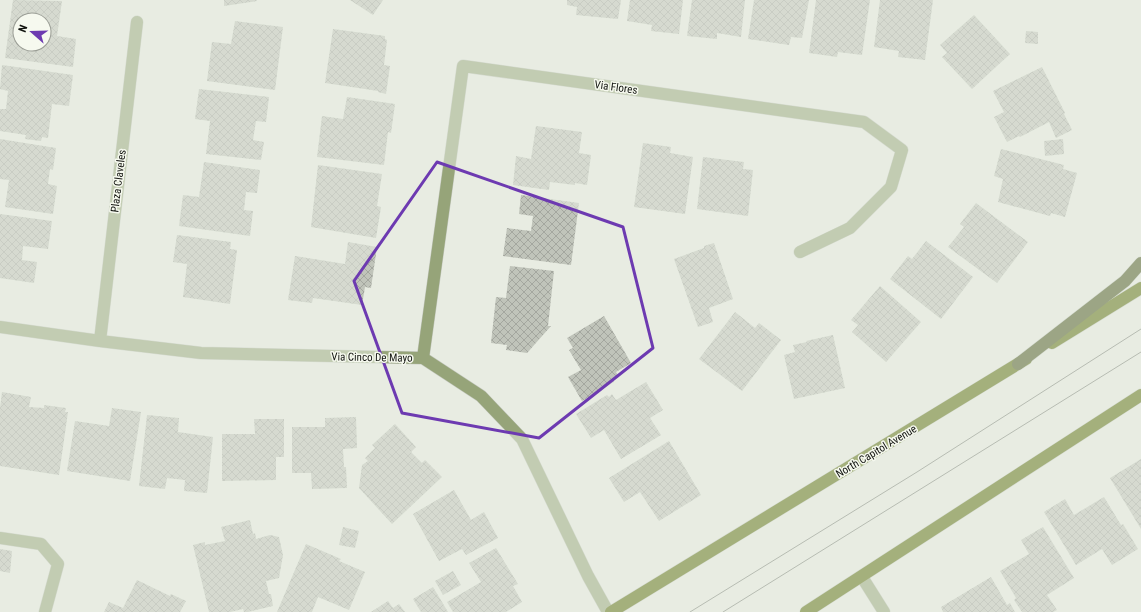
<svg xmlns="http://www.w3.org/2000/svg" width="1141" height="612" font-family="'Roboto Condensed',sans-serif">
	<defs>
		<pattern id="building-cross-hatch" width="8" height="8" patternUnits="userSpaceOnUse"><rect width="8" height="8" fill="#c0c4ba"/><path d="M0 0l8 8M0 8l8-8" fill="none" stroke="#a4a79f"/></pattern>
	</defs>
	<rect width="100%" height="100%" fill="#e8ece2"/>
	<path fill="url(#building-cross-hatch)" fill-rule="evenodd" d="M13 0 62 1 57 36 76 39 73 67 5 58ZM20 20H44V44H20Z
		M224 0H256L257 1 224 6Z
		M350 0H383L373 15Z
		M567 0H621L618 19 576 15 577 7 567 5Z
		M630 0H683L679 34 651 31 652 25 627 21Z
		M692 0H745L741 37 717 33V39L687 36Z
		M754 0H809L802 38 791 37 789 45 748 39Z
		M816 0H870L862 55 838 52 837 57 809 53Z
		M880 0H933L925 60 898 57 899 51 874 47Z
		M974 15 1010 54 972 89 942 57 947 53 940 45Z
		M235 21 283 27 275 90 207 81 212 42 231 44Z
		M333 29 385 36V39L387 40 384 65 390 66 386 94 378 92V91L325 83Z
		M1026 31 1038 32V44L1025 43Z
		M2 65 73 75 69 106 52 104 48 138 42 137 41 141 25 139 26 135 0 131V109H6L8 91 0 89Z
		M1042 67 1065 113 1064 114 1072 130 1056 138 1049 122 1020 137 1019 136 1007 142 994 117 1004 112 993 91Z
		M199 89 269 97 266 122 256 121 253 140 264 142 261 160 206 154 210 121 195 119Z
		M347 97 395 104 391 133 388 132 384 165 317 157 322 116 343 119Z
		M536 126 582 132 579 153 591 155 587 185 575 183V185L550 182 549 190 513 185 516 156 531 159Z
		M0 139 56 148 53 170 50 169 48 184 57 186 53 214 5 207 9 180 0 179Z
		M1063 139 1064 154 1045 156 1044 141Z
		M643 143 671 147 670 153 693 157 685 214 634 207Z
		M1001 149 1064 165 1063 169 1077 173 1065 217 1051 213 1050 216 998 202 1003 179 994 176Z
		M703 157 744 162 743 169 753 170 748 216 697 209Z
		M204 162 260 170 257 193 246 192 244 210 253 211 250 236 179 226 183 195 199 197Z
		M318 165 382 174 377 206 381 207 376 238 311 227Z
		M521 195 579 203 571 265 503 256 507 228 531 231 533 216 519 214Z
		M976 203 1028 242 997 283 948 247 964 227 960 224Z
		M0 214 52 221 48 249 23 246 22 260 37 262 34 283 0 278Z
		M177 235 231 242 230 249 237 250 230 304 183 297 187 264 173 262Z
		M926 241 973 277 941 319 890 279 908 256 912 259Z
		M348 242 377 247 371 288 365 287 362 305 313 298 312 303 288 300 295 256 345 264Z
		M714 243 733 299 709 308 713 322 698 327 674 259 704 248V246Z
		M510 266 554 271 548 326H551L527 353 506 350 507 345 491 343 496 297 506 298Z
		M880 286 921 322 886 362 852 332 858 325 851 320Z
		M735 312 755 328 759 323 781 340 742 391 699 359Z
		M604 316 631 363 616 372 619 377 614 380V382L582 401 568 377 581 370 569 350 573 348 567 338Z
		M833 335 845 388 794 399 784 355 795 352 793 345 807 342 806 341Z
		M646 382 663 410 650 418 661 435 621 459 604 430 591 438 576 414 607 395 609 397 612 394 616 400Z
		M2 392 31 397 29 407 44 408V405L66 408 65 412H68L59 475 0 466V408Z
		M112 408 141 412 130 481 67 471 75 421 109 426Z
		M147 415 179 418 178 432 213 437 207 493 184 491 185 480 167 478 165 489 139 486Z
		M356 417 357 448 343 449 344 467H346L347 488 312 489 311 473H292V427H325V418Z
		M254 419H284V457H276V480L222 481V434H255Z
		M395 424 416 447 411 452 422 463 425 460 442 477 392 524 359 488 362 465 368 461 365 458 375 448 372 445Z
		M669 441 701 495 659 521 640 492 624 502 609 478Z
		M1141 459V529L1110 478Z
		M454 490 471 520 484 512 498 538 466 555 462 549 439 561 413 514Z
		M1104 497 1121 525 1123 524 1138 549 1112 565 1102 549 1076 565 1044 512 1065 499 1074 515Z
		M250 520 253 534 255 533 256 539 270 535 279 537 283 555 279 578 266 581 269 594H271L273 606 248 612H244L243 609 230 612H209L193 545 205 542V545L225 541 221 527Z
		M343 527 359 531 355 548 339 545Z
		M1043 527 1074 578 1047 595 1057 610 1053 612H1022L1014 600 1016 598 1000 571 1029 554 1021 540Z
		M306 544 341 559 339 561 365 572 349 610 318 597 312 612H277Z
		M496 548 518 584 513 586 522 602 506 612H453L447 602 481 582 469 563Z
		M0 549 12 551 10 573 0 571Z
		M453 571 461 585 443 595 435 581Z
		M991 577 1007 605 1010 603 1015 612H943L941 607Z
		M137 580 170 596 171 594 186 601 180 612H104L109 602 123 608Z
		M433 587 448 612H421L413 599Z
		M388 601 393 608 399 604 405 612H371Z"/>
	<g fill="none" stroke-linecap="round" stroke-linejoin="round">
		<g stroke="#c5c9c0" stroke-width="13">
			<path id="minor" d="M0 327 100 341 201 353 423 358 481 396 522 439 588 576 608 612
				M100 341 137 22
				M423 358 463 66 864 122 902 150 891 187 850 228 800 252
				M0 538 41 544 58 564 45 612
				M862 577 884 612"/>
		</g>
		<g stroke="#c5c9c0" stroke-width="13">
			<path id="major" d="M1052 343 1141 288
				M611 612 1026 359
				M806 612 1141 395"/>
		</g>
		<g stroke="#c5c9c0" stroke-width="13">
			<path id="highway" d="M1018 364 1125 281 1141 263"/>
		</g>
		<use href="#minor" stroke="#96a479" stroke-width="12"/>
		<use href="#major" stroke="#536700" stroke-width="12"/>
		<use href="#highway" stroke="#404e15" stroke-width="12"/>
		<path stroke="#7d8079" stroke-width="1" d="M690 612 917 472 1141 329
			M723 612 1141 352"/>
	</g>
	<path d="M0 0H1141V612H0ZM437 162 623 227 653 348 539 438 402 413 354 281Z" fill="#e8ece2" fill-opacity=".55" fill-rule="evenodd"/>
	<path fill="none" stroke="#6d3ab1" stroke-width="3" stroke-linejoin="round" d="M437 162 623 227 653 348 539 438 402 413 354 281Z"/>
	<g text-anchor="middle" stroke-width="3" stroke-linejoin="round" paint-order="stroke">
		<g font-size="11" fill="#10120e" stroke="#f6f9ef">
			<text transform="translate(616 87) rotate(8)" y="4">Via Flores</text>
			<text transform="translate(118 181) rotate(-83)" y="4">Plaza Claveles</text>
			<text transform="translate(372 357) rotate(1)" y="4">Via Cinco De Mayo</text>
			<text transform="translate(876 451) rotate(-31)" y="4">North Capitol Avenue</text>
		</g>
	</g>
	<g transform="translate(32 32) rotate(290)"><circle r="19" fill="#f6f9ef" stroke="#9a9d95"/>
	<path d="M0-3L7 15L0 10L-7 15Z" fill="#6d3ab1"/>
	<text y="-6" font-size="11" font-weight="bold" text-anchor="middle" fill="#10120e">N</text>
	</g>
</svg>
